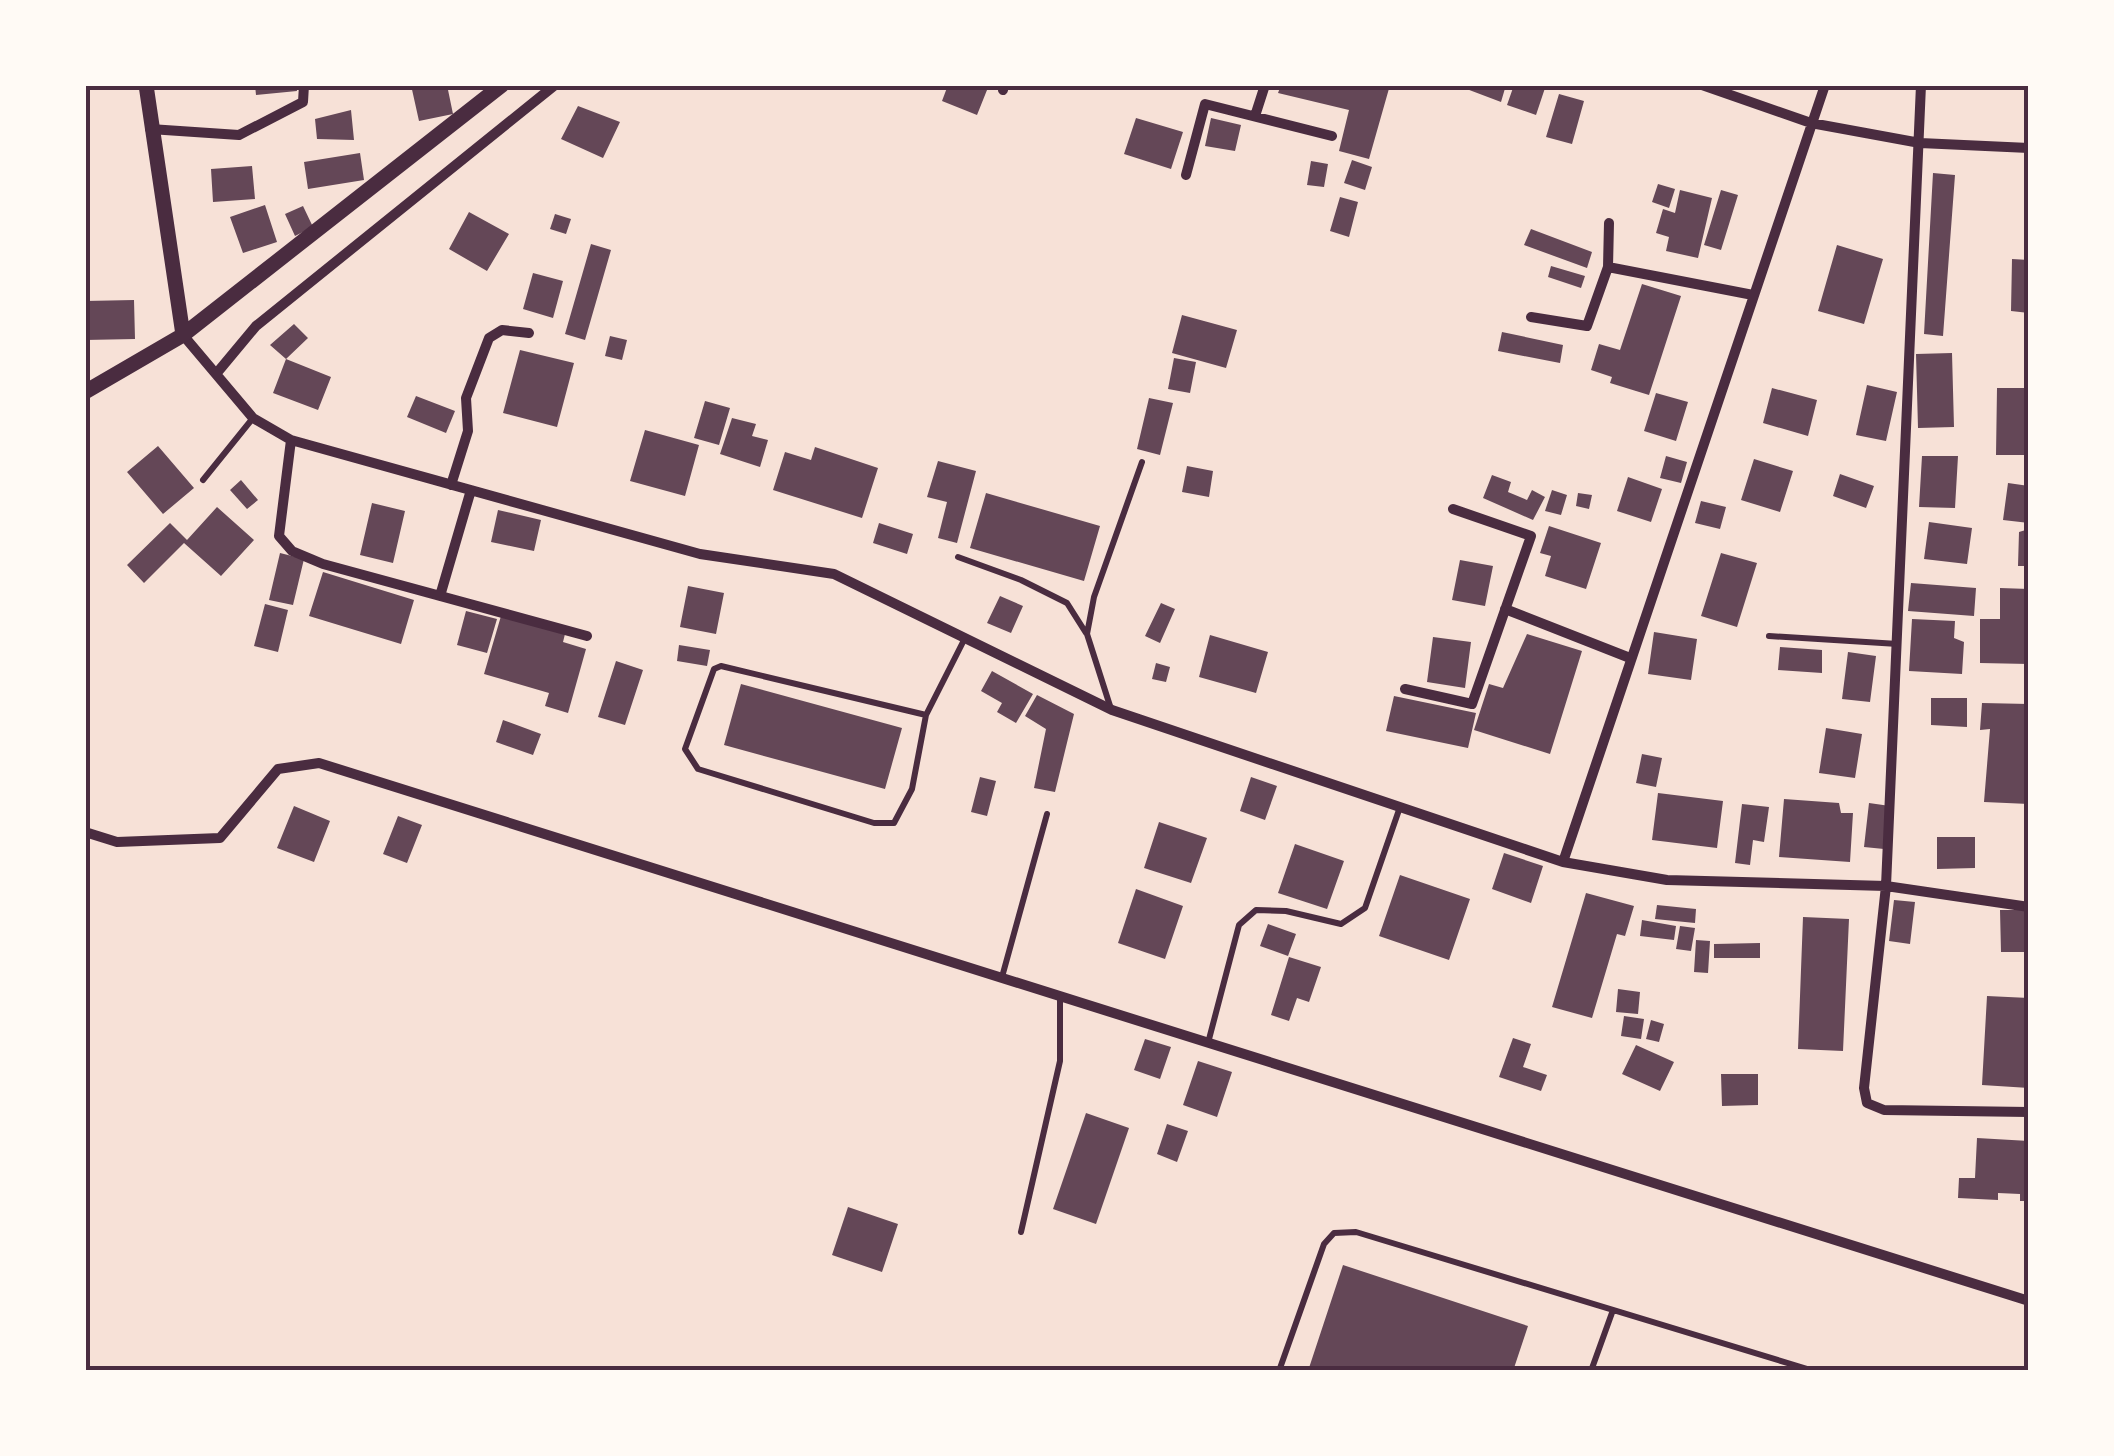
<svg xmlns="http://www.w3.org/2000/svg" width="2114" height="1456" font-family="Arial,sans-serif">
	<rect width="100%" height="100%" fill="#f7e1d7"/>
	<path fill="#644757" d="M255 85H296L297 91 256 95Z
		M411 85H447L453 114 419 121Z
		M948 85H989L977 115 942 101Z
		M1281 85H1390L1369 159 1339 151 1349 110 1278 93Z
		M1465 85H1506L1501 102 1464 88Z
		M1514 85H1546L1536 115 1507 105Z
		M1559 94 1584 101 1572 144 1546 137Z
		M578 106 620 122 603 158 561 139Z
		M351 110 354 140 317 139 315 119Z
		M1136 118 1183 132 1171 169 1124 154Z
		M1211 118 1241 125 1235 151 1205 146Z
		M360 153 364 180 308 189 304 162Z
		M1352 160 1372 167 1365 190 1344 183Z
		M1311 161 1328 164 1324 187 1307 185Z
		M252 166 255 199 213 202 211 169Z
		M1933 173 1955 175 1943 336 1924 334Z
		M1658 184 1675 189 1669 208 1652 202Z
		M1680 190 1712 198 1698 258 1666 251 1669 237 1656 233 1663 209 1675 213Z
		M1721 190 1738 195 1721 250 1704 245Z
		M1340 197 1358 202 1349 237 1330 231Z
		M265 205 277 242 243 253 230 217Z
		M303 206 313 227 295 236 285 214Z
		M469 212 509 234 487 271 449 249Z
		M555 214 571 219 566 234 550 229Z
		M1531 229 1592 252 1587 268 1524 245Z
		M591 244 611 250 585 340 565 334Z
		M1837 245 1883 259 1864 324 1818 311Z
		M2012 259 2029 260V313L2011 311Z
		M1551 266 1585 276 1581 288 1548 277Z
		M533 273 563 281 553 318 523 309Z
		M1642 284 1681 296 1649 395 1610 383 1612 377 1591 370 1599 344 1620 350Z
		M134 300 135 339 85 340V301Z
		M1182 315 1237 330 1226 368 1172 353Z
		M294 324 308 338 286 359 331 377 318 410 273 393 286 359 270 345Z
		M1502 332 1563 345 1560 363 1498 351Z
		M610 336 627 340 622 360 605 356Z
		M520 350 574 363 557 427 503 413Z
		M1952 353 1954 427 1918 428 1916 354Z
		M1174 358 1196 362 1190 393 1168 389Z
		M1867 385 1897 392 1886 441 1856 435Z
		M1772 388 1817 400 1808 436 1763 423Z
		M1997 388H2029V455H1996Z
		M1656 393 1688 402 1676 441 1644 431Z
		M416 396 455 411 446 433 407 417Z
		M1149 398 1173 403 1160 455 1137 449Z
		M705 401 730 408 719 445 694 438Z
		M732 418 756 424 752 436 768 440 760 467 720 454Z
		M645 430 699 445 685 496 630 481Z
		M158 446 194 488 163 514 127 472Z
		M815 447 878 468 862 518 773 490 785 452 811 460Z
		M1666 456 1687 462 1681 483 1660 478Z
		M1922 456H1958L1955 508 1919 507Z
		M1754 459 1793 471 1780 512 1741 500Z
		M938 461 976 471 957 543 938 538 947 502 927 497Z
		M1187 466 1213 471 1209 497 1182 492Z
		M1840 474 1874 486 1866 508 1833 496Z
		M1492 475 1511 482 1508 492 1527 500 1532 490 1545 497 1533 520 1483 498Z
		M1628 477 1662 489 1651 522 1617 511Z
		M241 480 258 500 247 509 230 490Z
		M2008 483 2029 486V523L2003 520Z
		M1552 490 1567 495 1561 515 1545 511Z
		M986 493 1100 526 1084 581 970 548Z
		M1578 493 1592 495 1589 509 1576 506Z
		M1701 501 1726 507 1720 529 1695 523Z
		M372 503 405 511 393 563 360 555Z
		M217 507 254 540 221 576 184 543 144 583 127 565 170 523 187 540Z
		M498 510 541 520 534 551 491 542Z
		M1929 522 1972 528 1967 564 1924 559Z
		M879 523 913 534 907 554 873 543Z
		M1549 526 1601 543 1586 589 1545 576 1551 556 1540 553Z
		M2029 529V566H2018L2019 532Z
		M280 553 304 559 293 605 269 600Z
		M1721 553 1757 563 1737 627 1701 616Z
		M1460 560 1493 566 1485 606 1452 600Z
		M323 572 414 600 401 644 309 616Z
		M1911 583 1976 588 1974 616 1908 611Z
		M688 586 724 593 716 634 680 627Z
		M2000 588 2029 589V664L1980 663V619H2000Z
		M1000 596 1023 606 1011 633 987 623Z
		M1161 603 1175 609 1160 643 1145 636Z
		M265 604 288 610 278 652 254 646Z
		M466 611 497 619 487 653 457 645Z
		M501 616 565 634 563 642 586 649 568 713 545 706 549 693 484 674Z
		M1912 619 1955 621 1954 638 1964 642 1962 674 1909 671Z
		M1654 632 1697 639 1691 680 1648 674Z
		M1527 634 1582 651 1550 754 1474 730 1489 684 1503 688Z
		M1210 635 1268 652 1256 693 1199 677Z
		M1433 637 1471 642 1465 688 1427 682Z
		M679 645 710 650 707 666 677 661Z
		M1780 647 1822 650V673L1778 670Z
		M1848 652 1876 656 1870 702 1842 699Z
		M616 661 643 670 625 725 598 717Z
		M1156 663 1170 667 1166 682 1152 679Z
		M992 671 1033 694 1016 723 997 712 1002 703 981 691Z
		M741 684 902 728 885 789 724 745Z
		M1037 695 1074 714 1055 792 1034 788 1046 729 1025 716Z
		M1394 696 1476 713 1468 748 1386 731Z
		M1931 698H1967V727L1931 725Z
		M1982 703 2029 704V804L1984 802 1990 729 1980 730Z
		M503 720 541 734 533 755 496 742Z
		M1826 728 1862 734 1855 778 1819 773Z
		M1642 754 1662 758 1656 787 1636 783Z
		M980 777 996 781 987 816 971 812Z
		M1251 777 1277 786 1265 820 1240 811Z
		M1658 793 1723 801 1717 848 1652 840Z
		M1784 799 1839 803 1841 813H1853L1850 862 1779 857Z
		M1869 803 1890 806 1884 849 1864 847Z
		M1742 804 1769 807 1764 842 1753 840 1750 865 1735 863Z
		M294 806 330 821 314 862 277 848Z
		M398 816 422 825 407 863 383 854Z
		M1159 822 1207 838 1191 883 1144 868Z
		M1937 837H1975V868L1937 869Z
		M1295 844 1344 861 1327 909 1278 893Z
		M1504 853 1543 866 1531 903 1492 889Z
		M1400 875 1470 899 1449 960 1379 936Z
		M1136 889 1183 906 1165 959 1118 943Z
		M1586 893 1634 906 1625 936 1617 934 1592 1018 1552 1007Z
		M1894 900 1915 902 1910 944 1889 941Z
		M1657 905 1696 909 1695 923 1655 919Z
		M2000 910H2024L2025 952H2001Z
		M1803 917 1849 919 1843 1051 1798 1049Z
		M1642 920 1676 926 1674 940 1640 936Z
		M1268 924 1296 934 1288 956 1260 946Z
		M1680 926 1695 928 1691 951 1676 949Z
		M1696 940 1710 941 1708 973 1694 972Z
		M1760 943V958H1714V944Z
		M1289 957 1321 967 1309 1002 1297 998 1289 1021 1271 1015Z
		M1618 989 1640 992 1638 1014 1616 1012Z
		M1987 996 2029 998V1088L1982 1085Z
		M1624 1016 1644 1019 1641 1039 1621 1036Z
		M1651 1020 1664 1024 1659 1042 1646 1039Z
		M1513 1038 1531 1044 1523 1067 1547 1075 1541 1091 1499 1077Z
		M1145 1039 1171 1047 1160 1079 1134 1070Z
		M1636 1045 1674 1062 1660 1091 1622 1074Z
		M1198 1061 1232 1072 1217 1117 1183 1105Z
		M1721 1074H1758V1105L1722 1106Z
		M1086 1113 1129 1128 1096 1224 1053 1209Z
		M1167 1124 1188 1131 1177 1162 1157 1154Z
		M1977 1138 2029 1141V1201H2020V1194L1998 1193V1200L1958 1198 1959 1178H1975Z
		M848 1207 898 1224 882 1272 832 1255Z
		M1343 1265 1528 1326 1513 1371H1308Z"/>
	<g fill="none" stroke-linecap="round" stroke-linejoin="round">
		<path stroke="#4a2c40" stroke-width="6" d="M203 480 253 418
			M958 557 1021 580 1067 603 1086 633
			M1769 636 1898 644
			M1111 709 1087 634 1094 597 1142 462
			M926 715 721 666 714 669 685 749 698 769 874 823H894L912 789 926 715 964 640
			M1002 977 1047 814
			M1208 1043 1239 925 1256 910 1286 911 1341 924 1365 908 1400 807
			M1021 1232 1060 1061V998
			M1279 1371 1324 1244 1334 1233 1356 1232 1814 1371
			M1591 1371 1613 1310"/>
		<path stroke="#4a2c40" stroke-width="10" d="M1702 85 1811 123 1920 143 2029 148
			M1921 85 1886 886 1864 1088 1867 1103 1884 1110 2029 1112
			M1003 90 1004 85
			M1255 116 1265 85
			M150 129 239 135 303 102 304 85
			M1186 175 1205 104 1332 136
			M1608 267 1753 295
			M1531 317 1587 326 1608 267 1609 223
			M183 335 253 418 291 440 700 554 834 574 1112 710 1563 862 1667 880 1886 886 2029 907
			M216 374 256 326 555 85
			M291 440 279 536 292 551 323 564 587 636
			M451 485 468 431 466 398 489 338 502 330 529 333
			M440 596 471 490
			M1505 609 1630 658
			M1405 689 1472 704 1531 536 1453 509
			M85 832 117 842 220 838 278 769 319 763 2029 1301
			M1563 862 1825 85"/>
		<path stroke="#4a2c40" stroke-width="15" d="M146 85 183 335
			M85 392 183 335 502 85"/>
	</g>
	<rect width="2114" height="1456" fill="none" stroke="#fffaf5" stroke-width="175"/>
	<rect x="88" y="88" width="1938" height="1280" fill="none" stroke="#4a2c40" stroke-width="4"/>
</svg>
